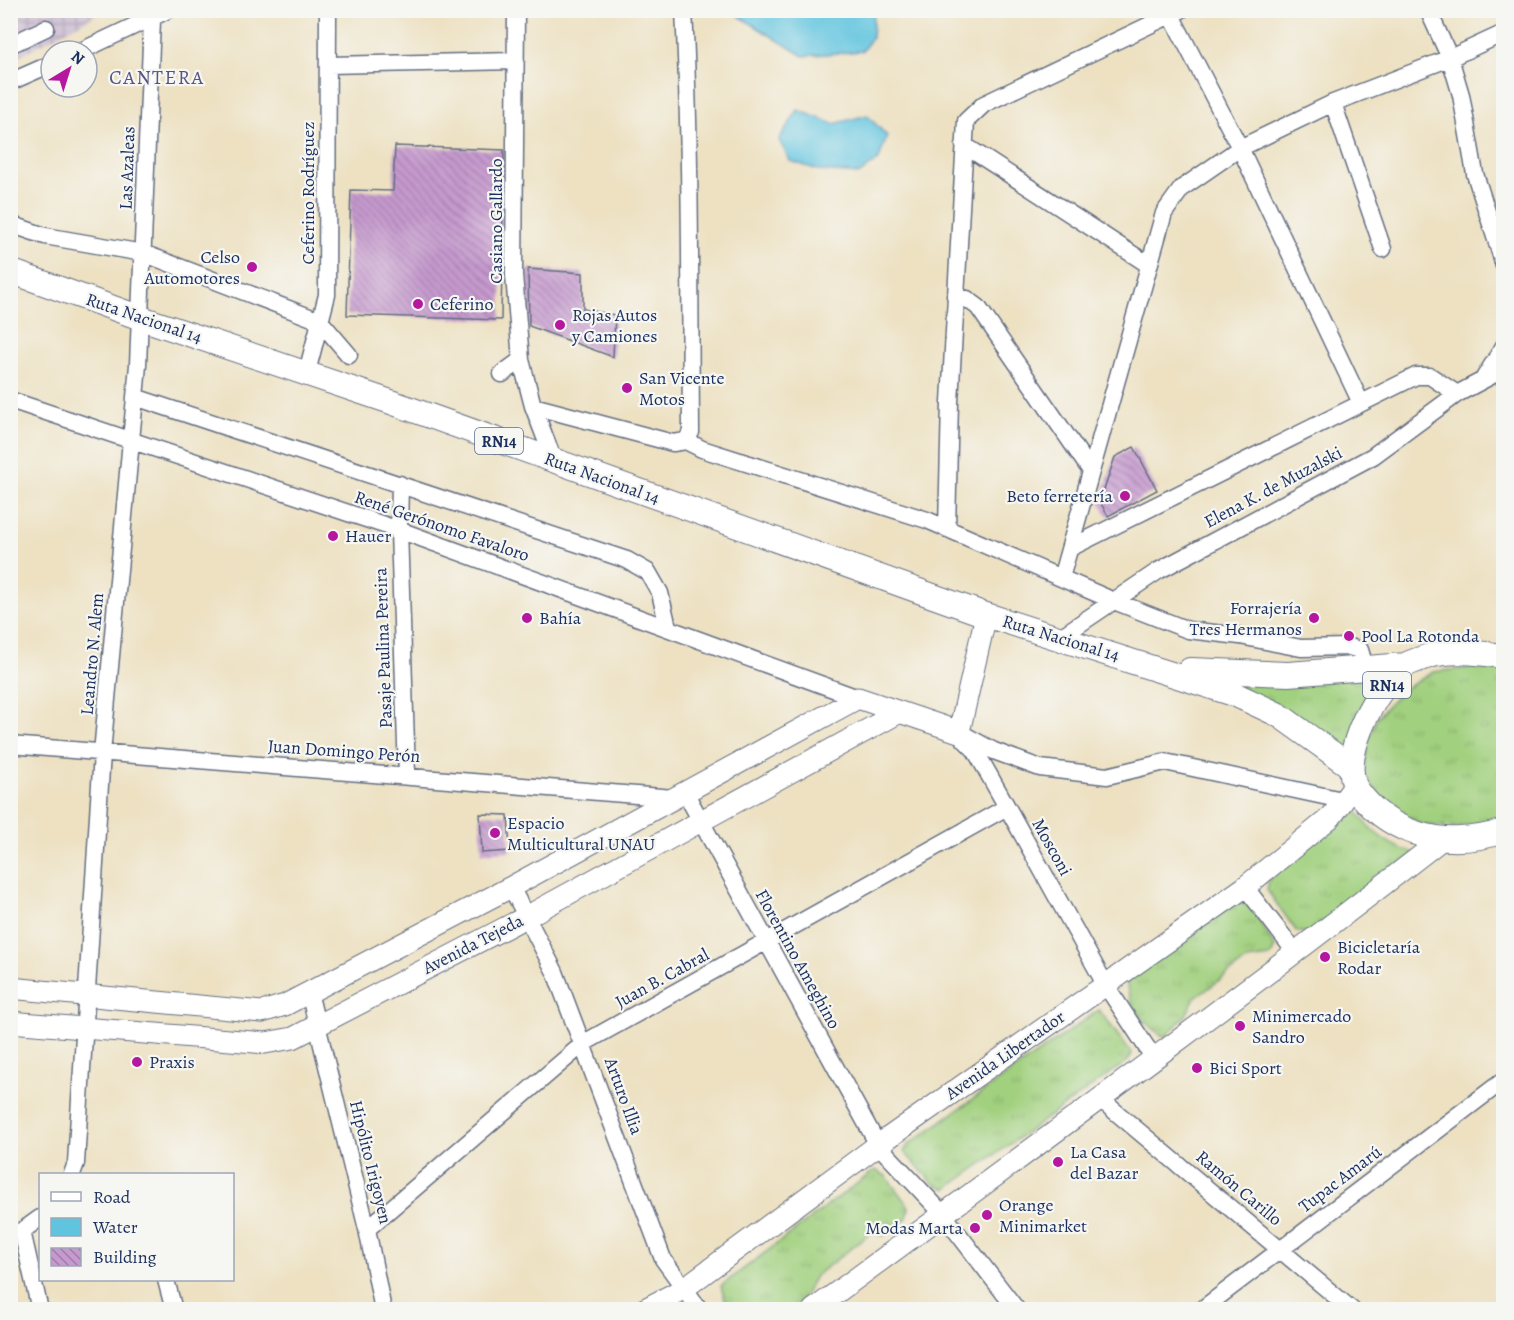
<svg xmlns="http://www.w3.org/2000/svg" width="1514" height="1320" font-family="Alegreya,serif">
	<defs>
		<pattern id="industrial-grid" width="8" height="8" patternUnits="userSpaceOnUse" patternTransform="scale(1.5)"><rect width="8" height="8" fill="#cdbed2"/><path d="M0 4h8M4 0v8" fill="none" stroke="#a69bae"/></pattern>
		<pattern id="grass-tufts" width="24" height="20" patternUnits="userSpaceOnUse" patternTransform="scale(1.5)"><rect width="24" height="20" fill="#a1d07e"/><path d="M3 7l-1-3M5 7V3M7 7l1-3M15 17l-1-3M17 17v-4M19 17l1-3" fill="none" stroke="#8ab36f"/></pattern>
		<pattern id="building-back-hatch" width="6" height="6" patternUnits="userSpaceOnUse" patternTransform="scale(1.5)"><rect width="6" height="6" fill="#c69ace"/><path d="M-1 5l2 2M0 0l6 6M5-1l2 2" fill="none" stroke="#a07eaa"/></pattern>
	</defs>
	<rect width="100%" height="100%" fill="#f6f6f2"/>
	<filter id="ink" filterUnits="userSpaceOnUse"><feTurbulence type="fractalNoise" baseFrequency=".0167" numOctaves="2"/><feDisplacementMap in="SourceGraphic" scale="12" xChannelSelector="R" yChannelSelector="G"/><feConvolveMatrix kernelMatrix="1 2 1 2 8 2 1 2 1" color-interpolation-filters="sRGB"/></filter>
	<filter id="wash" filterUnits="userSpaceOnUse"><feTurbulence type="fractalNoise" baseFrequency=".008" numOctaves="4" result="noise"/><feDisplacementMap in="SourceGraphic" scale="24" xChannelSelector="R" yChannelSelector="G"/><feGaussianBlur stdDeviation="1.35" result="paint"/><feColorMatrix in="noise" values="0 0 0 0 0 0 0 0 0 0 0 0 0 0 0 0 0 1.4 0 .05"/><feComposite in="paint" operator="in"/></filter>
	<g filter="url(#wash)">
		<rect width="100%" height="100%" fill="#ede1c2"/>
		<path fill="url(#industrial-grid)" d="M11 11H103L11 60Z"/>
		<path fill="url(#grass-tufts)" stroke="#5e806e" stroke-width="1.5" d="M1484 666 1503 670V818L1457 827 1423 825 1386 807 1364 774 1368 742 1377 717 1403 690 1433 672Z
			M1382 677 1347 753 1215 680Z
			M1352 803C1367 829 1385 845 1414 853L1310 933 1297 932 1267 890 1269 879Z
			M1238 900 1253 910 1275 947 1270 957 1247 960 1194 999 1186 1015 1165 1037C1146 1027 1126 1003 1127 981Z
			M1099 1010 1132 1054 1128 1061 946 1189 933 1183 904 1152 908 1145Z
			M875 1170 886 1176 909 1207 907 1218 883 1236 871 1233 815 1276 801 1301 789 1309H732L725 1300 721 1286Z"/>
		<path fill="#61c4df" stroke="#3e7a9e" stroke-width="1.5" d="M731 11H874L872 38 862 51 803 56Z
			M798 110 834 124 867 115 887 136 879 159 860 174 821 171 790 161 779 140Z"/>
		<g id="blocks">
			<path fill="url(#building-back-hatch)" d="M395 146 504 150 501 320 347 315 351 190 393 191Z
				M528 269 583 273V309L615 315 613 357 529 326Z
				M1134 447 1157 490 1108 516 1100 502 1115 457Z
				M480 814 508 815 510 851 482 853Z"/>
		</g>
	</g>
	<g filter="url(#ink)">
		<use href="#blocks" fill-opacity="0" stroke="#646d81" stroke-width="1.5"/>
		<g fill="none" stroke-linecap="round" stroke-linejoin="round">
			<g stroke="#646d81" stroke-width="19">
				<path id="minor" d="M516 10 514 275 521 360 533 406 554 461
					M684 10C691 151 690 292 691 432L686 441
					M1428 10 1450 58 1461 95 1475 174 1504 265
					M1171 15 1240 148 1361 403
					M10 45 46 28
					M81 51 168 10
					M328 65 516 61
					M10 82 51 64
					M1333 103 1383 249
					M964 145 1149 265
					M10 224 45 236 143 253 320 321 349 355
					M955 296 967 299 978 307 1091 471
					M307 372 327 295 328 10
					M502 374 521 360
					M1484 378 1504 346
					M135 397 627 560 648 572 660 593 668 627
					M10 400 399 530 858 698
					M533 406 673 443 686 441 702 449 927 520 1114 601 1188 630 1240 636 1301 648 1349 647 1360 650 1365 667
					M400 484 399 530 407 775
					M947 529 950 402 966 121 984 104 1181 10
					M1070 548 1416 376H1430L1457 394
					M1061 578 1164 213 1182 188 1240 148 1333 103 1450 58 1504 33
					M1059 638 1158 571 1373 456 1457 394 1504 369
					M959 732 994 751 1040 768 1107 776 1165 762 1342 800
					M964 739 975 750 1007 807 1105 984 1155 1060
					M10 745 674 798
					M685 792 878 1145 943 1214 1017 1310
					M511 887 555 972 663 1259 700 1310
					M1245 887 1296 953
					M309 992 367 1229 383 1310
					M1099 1098 1352 1310
					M72 1174 76 1163 102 753 138 365 152 20
					M367 1229 584 1043 1007 807
					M22 1231 40 1310
					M10 1233 22 1231 40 1218
					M166 1280 174 1310
					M1201 1310 1504 1080"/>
			</g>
			<g stroke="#646d81" stroke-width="23">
				<path id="major" d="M10 988 262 1012 285 1005 511 887 858 698 959 732 986 615
					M10 1022 265 1043 293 1038 526 917 900 712
					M643 1310 683 1289 878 1145 1245 887 1331 817 1355 785
					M813 1310C1024 1155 1235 1001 1441 840"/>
			</g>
			<g stroke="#646d81" stroke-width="26">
				<path id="highway" d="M10 271 141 318 388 401 986 615 1234 694 1279 715 1350 766
					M1504 656C1479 653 1450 649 1426 657 1420 659 1411 662 1405 665 1378 684 1340 753 1355 786 1359 795 1368 803 1375 810 1411 841 1459 846 1504 831
					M1190 670 1288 674 1406 665"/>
			</g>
			<use href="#minor" stroke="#fff" stroke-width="16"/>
			<use href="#major" stroke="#fff" stroke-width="21"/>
			<use href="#highway" stroke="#fff" stroke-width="24"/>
		</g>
	</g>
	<g fill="#b5179e" stroke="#f6f6f2" stroke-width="2">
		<circle cx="252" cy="267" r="6"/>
		<circle cx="418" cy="304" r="6"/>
		<circle cx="560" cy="325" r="6"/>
		<circle cx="627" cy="388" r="6"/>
		<circle cx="1125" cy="496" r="6"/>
		<circle cx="333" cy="536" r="6"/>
		<circle cx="527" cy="618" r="6"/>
		<circle cx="1314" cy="618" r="6"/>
		<circle cx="1349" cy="636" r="6"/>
		<circle cx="495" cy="833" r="6"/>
		<circle cx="1325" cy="957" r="6"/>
		<circle cx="1240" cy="1026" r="6"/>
		<circle cx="137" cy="1062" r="6"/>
		<circle cx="1197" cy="1068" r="6"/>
		<circle cx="1058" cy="1162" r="6"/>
		<circle cx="987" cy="1215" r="6"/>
		<circle cx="975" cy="1228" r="6"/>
	</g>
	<g text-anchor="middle" stroke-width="4.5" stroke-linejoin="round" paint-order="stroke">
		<g fill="#f6f6f2" stroke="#5d6b8a" stroke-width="1.5">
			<rect x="475" y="428" width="48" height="26" rx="4.5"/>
			<rect x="1363" y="672" width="48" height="26" rx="4.5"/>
		</g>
		<g font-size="16" font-weight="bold" fill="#1b2f5e">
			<text x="499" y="447">RN14</text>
			<text x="1387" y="691">RN14</text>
		</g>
		<g font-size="18" fill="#1b2f5e" stroke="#f6f6f2">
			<text transform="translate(127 168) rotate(-88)" y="6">Las Azaleas</text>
			<text transform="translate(308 193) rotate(-90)" y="6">Ceferino Rodríguez</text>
			<text transform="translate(496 221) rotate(-90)" y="6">Casiano Gallardo</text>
			<text transform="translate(144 318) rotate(19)" y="6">Ruta Nacional 14</text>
			<text transform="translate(602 478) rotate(20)" y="6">Ruta Nacional 14</text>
			<text transform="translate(1273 487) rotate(-28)" y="6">Elena K. de Muzalski</text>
			<text transform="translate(442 526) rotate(19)" y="6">René Gerónomo Favaloro</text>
			<text transform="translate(1061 638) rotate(17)" y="6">Ruta Nacional 14</text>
			<text transform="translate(383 648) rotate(-92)" y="6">Pasaje Paulina Pereira</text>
			<text transform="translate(92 654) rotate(-85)" y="6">Leandro N. Alem</text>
			<text transform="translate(344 751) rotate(4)" y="6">Juan Domingo Perón</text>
			<text transform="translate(1052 847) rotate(61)" y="6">Mosconi</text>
			<text transform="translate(473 944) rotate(-27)" y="6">Avenida Tejeda</text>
			<text transform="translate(798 959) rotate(61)" y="6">Florentino Ameghino</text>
			<text transform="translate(662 978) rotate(-29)" y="6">Juan B. Cabral</text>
			<text transform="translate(1005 1055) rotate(-35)" y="6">Avenida Libertador</text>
			<text transform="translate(624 1096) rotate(70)" y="6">Arturo Illia</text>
			<text transform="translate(371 1162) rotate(76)" y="6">Hipólito Irigoyen</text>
			<text transform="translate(1340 1179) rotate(-37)" y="6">Tupac Amarú</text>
			<text transform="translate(1239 1188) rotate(40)" y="6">Ramón Carillo</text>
		</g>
		<g font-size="18" fill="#1b2f5e" stroke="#f6f6f2" text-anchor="start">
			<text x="240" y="263" text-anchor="end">Celso<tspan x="240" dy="21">Automotores</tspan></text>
			<text x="430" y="310">Ceferino</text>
			<text x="572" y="321">Rojas Autos<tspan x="572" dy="21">y Camiones</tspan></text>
			<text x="639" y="384">San Vicente<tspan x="639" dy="21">Motos</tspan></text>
			<text x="1113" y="502" text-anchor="end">Beto ferretería</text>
			<text x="345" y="542">Hauer</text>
			<text x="1302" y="614" text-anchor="end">Forrajería<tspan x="1302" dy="21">Tres Hermanos</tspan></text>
			<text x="539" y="624">Bahía</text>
			<text x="1361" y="642">Pool La Rotonda</text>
			<text x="507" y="829">Espacio<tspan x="507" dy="21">Multicultural UNAU</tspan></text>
			<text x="1337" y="953">Bicicletaría<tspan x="1337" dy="21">Rodar</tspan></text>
			<text x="1252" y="1022">Minimercado<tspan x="1252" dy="21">Sandro</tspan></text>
			<text x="149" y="1068">Praxis</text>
			<text x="1209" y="1074">Bici Sport</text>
			<text x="1070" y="1158">La Casa<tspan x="1070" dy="21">del Bazar</tspan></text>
			<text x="999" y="1211">Orange<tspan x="999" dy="21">Minimarket</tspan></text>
			<text x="963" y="1234" text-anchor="end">Modas Marta</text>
		</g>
		<g font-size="20" letter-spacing="1.5" fill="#575485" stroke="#f6f6f2">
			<text x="157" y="84">CANTERA</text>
		</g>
	</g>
	<rect width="1514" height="1320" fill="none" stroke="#f6f6f2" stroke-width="36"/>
	<rect x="39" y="1173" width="195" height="108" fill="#f6f6f2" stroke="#9ea6b7" stroke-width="1.5"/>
	<rect x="51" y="1192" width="30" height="9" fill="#ffffff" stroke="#9ea6b7" stroke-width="1.5"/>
	<text x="93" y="1203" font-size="18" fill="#1b2f5e">Road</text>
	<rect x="51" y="1218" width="30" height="18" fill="#61c4df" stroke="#9ea6b7" stroke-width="1.5"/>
	<text x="93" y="1233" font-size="18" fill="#1b2f5e">Water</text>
	<rect x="51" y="1248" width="30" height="18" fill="url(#building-back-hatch)" stroke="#9ea6b7" stroke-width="1.5"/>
	<text x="93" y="1263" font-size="18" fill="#1b2f5e">Building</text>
	<g transform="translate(69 69) rotate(38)"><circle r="28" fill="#f6f6f2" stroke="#9ea6b7" stroke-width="1.5"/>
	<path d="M0-4.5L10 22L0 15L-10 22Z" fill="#b5179e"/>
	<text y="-9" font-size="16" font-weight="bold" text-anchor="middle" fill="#1b2f5e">N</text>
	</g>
</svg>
